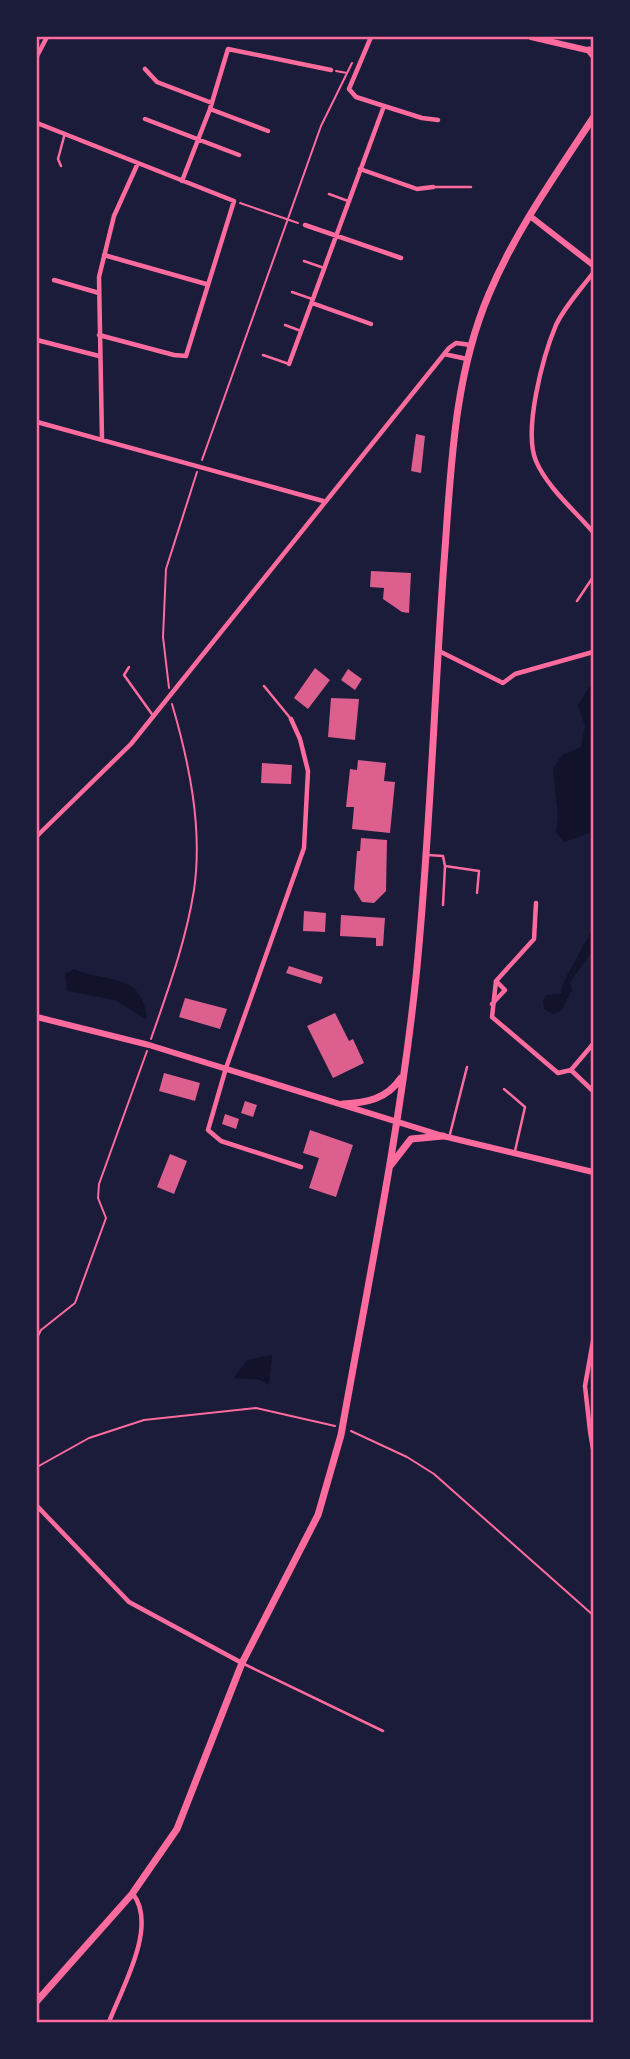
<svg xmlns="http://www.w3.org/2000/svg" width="630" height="2059" font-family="'Roboto Condensed',sans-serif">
	<rect width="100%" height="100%" fill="#1b1b3a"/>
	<path fill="#12122b" d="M589 687H593V832L564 842 556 832 558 816 553 769 562 755 581 747 585 726 578 705Z
		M593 928V950L570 982 572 990 561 1011 553 1014 544 1009 543 1000 547 995 561 994 562 985Z
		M74 969C107 984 143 971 147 1020L115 1000 67 991 65 974Z
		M272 1355 269 1385 258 1379 234 1378 247 1360Z"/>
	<path fill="#dd5f8e" d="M416 434 425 436 421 473 411 471Z
		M371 571 411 573 409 613 402 612 383 599 384 588 370 587Z
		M315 668 330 680 308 709 294 698Z
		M348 669 362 679 355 690 341 680Z
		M331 698 359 699 355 740 328 737Z
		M358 760 386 763 384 781 395 782 390 833 352 829 354 807H346L350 769 357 770Z
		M262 763 292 765 291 784 261 783Z
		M361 838 387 840 386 891 374 903 362 902 354 889 357 851H360Z
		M304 911 326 913 325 932 303 931Z
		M341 915 385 918 383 946H376V938L340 936Z
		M289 966 323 977 321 984 286 973Z
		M185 998 227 1009 220 1029 179 1017Z
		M335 1013 349 1041 353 1039 364 1063 333 1078 307 1026Z
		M164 1073 200 1083 195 1101 159 1091Z
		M245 1101 257 1105 253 1117 241 1113Z
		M225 1114 239 1119 236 1129 222 1124Z
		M310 1130 353 1145 336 1197 309 1188 319 1158 303 1153Z
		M170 1154 187 1161 174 1194 157 1187Z"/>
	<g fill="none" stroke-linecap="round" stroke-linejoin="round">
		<path stroke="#ff6b9d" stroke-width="2" d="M336 71 347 73
			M240 203 298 223
			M202 460 321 126 352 63
			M169 688 163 637 166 569 197 472
			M151 1039C168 990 186 941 194 890 203 828 189 762 172 704
			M37 1338 41 1330 75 1303 106 1218 98 1198 99 1184 147 1051
			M351 1431 407 1457 434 1474 593 1615
			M37 1467 89 1438 144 1420 256 1408 335 1426"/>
		<path stroke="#ff6b9d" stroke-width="2.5" d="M61 166 58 159 65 133
			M433 187H471
			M329 194 348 201
			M304 261 324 268
			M292 292 312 299
			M285 325 301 331
			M263 355 289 364
			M577 601 593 577
			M129 667 124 675 154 717
			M264 686 291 719
			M428 855 443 856 445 866 479 871 477 893
			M443 905 445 866
			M504 1089 525 1107 515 1151
			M449 1138 467 1067
			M242 1663 383 1731"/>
		<path stroke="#ff6b9d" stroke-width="4.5" d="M37 56 47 37
			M145 69 157 82 212 103
			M384 106 422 118 438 120
			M210 109 268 131
			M145 119 239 155
			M37 123 234 201 186 356 174 355 99 335
			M360 169 417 189 433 187
			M182 181 210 109 228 49 331 70
			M305 225 401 258
			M104 255 206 284
			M593 273C581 289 565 306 556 325 543 356 523 430 536 461 547 487 575 511 593 532
			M54 280 99 293
			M312 303 371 324
			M37 340 99 356
			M444 354 467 359
			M289 364 384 106 356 97 349 89 371 37
			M37 422 323 501
			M102 439 99 277 114 216 138 163
			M439 651 503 683 515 674 593 652
			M291 719 300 739 308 771 304 848 226 1068 208 1130 221 1141 301 1167
			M37 836 131 744 449 348 456 343 471 345
			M536 903 534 939 496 981 492 1017 558 1073 571 1070
			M492 1004 505 990 496 981
			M571 1070 593 1044
			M571 1070 593 1091
			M593 1341 585 1386 590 1431 593 1432
			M590 1431 593 1449
			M37 1506 129 1602 242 1663
			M109 2022C122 1988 158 1926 133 1894"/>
		<path stroke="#ff6b9d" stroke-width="6" d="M530 216 593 265
			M37 1017 149 1045 443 1136 593 1172"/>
		<path stroke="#ff6b9d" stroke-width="6" d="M531 37 591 51"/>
		<path stroke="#ff6b9d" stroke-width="7" d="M589 50 593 55
			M343 1104C366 1103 387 1099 401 1078
			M390 1166 411 1139 443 1136
			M37 2001 132 1894 177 1829 242 1663 318 1515 341 1435C368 1283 400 1130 416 977 430 839 434 700 444 562 451 472 453 378 489 294 515 232 556 174 593 118"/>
	</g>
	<rect width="630" height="2059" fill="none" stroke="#1b1b3a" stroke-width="77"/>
	<rect x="38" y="38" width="554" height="1983" fill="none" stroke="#ff6b9d" stroke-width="2.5"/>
</svg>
